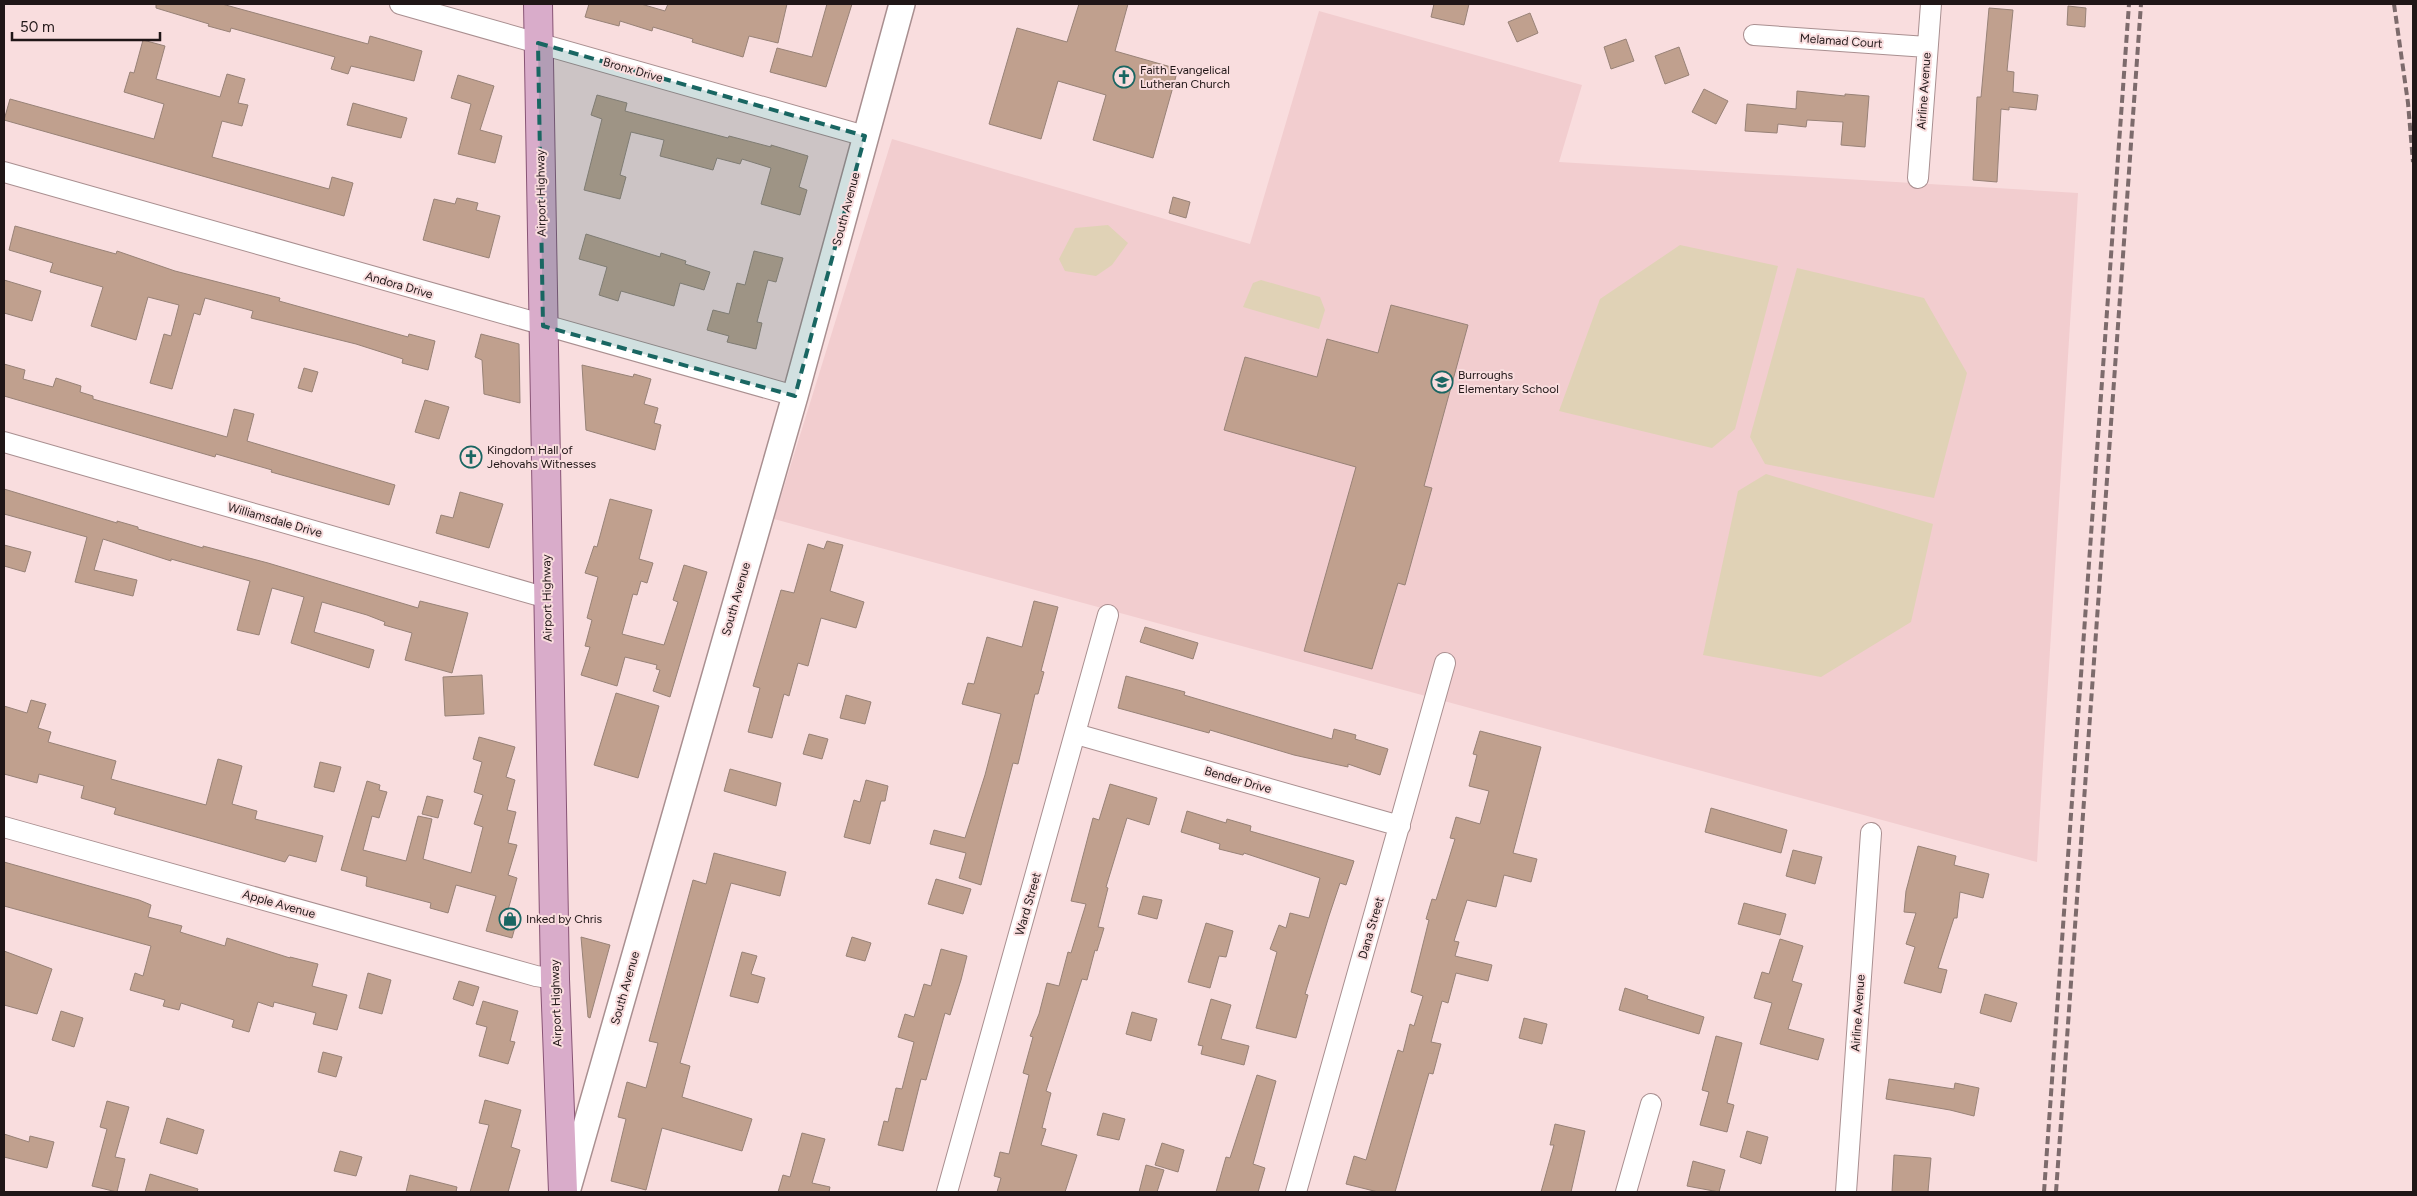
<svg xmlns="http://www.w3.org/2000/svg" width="2417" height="1196" font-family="Figtree,sans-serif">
	<rect width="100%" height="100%" fill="#f9ddde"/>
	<path fill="#f2cdcf" d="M1319 11 1582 85 1559 162 2078 193 2037 862 774 519 892 139 1250 244Z"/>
	<path fill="#e0d2b6" d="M1108 225 1128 243 1112 265 1096 276 1065 271 1059 259 1075 228Z
		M1680 245 1778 266 1735 429 1712 448 1559 411 1600 299Z
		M1797 268 1924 298 1967 373 1934 498 1765 464 1750 437Z
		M1261 280 1320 297 1325 310 1319 329 1243 307 1253 283Z
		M1766 474 1933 524 1911 622 1821 677 1703 655 1738 491Z"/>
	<path fill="#c0a08e" stroke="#988277" d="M156 4H222L368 44 370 36 422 51 414 81 351 66 348 74 331 69 335 57 231 28 230 32 208 26 209 24 156 8Z
		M589 4H641L665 11 668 4H787L778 43 749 36 743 57 692 42 693 39 653 27 652 31 620 21 619 26 585 17Z
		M827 4H852L826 87 770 72 777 48 812 57Z
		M1079 4H1128L1115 51 1178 69 1153 158 1093 140 1106 95 1058 81 1041 139 989 124 1017 28 1067 42Z
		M1434 4H1469L1464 25 1431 17Z
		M2068 6 2086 8 2085 27 2067 25Z
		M1989 8 2013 10 2007 71 2014 72 2013 92 2038 95 2036 110 2009 107V110L2001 109 1997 182 1973 180 1977 97H1981Z
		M1530 13 1538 33 1517 42 1508 22Z
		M1626 39 1634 61 1611 69 1604 47Z
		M143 40 165 46 156 79 220 97 227 74 245 79 238 103 248 105 242 126 222 121 212 157 329 189 332 177 353 183 344 216 4 120 10 99 154 139 164 104 124 92 130 72 134 73Z
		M1679 47 1689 75 1665 84 1655 56Z
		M458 75 494 86 480 130 502 136 495 163 458 154 471 104 451 98Z
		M1704 89 1728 101 1716 124 1692 112Z
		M1797 91 1845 96V94L1869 96 1865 147 1841 145 1843 122 1807 120 1806 127 1778 124 1777 133 1745 131 1747 104 1796 109Z
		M597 95 627 103 625 111 728 138 729 136 771 147V145L808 156 799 187 807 190 800 215 761 204 771 168 742 159 740 164 717 158 713 170 660 156 664 140 631 132 620 175 626 177 620 199 584 190 602 119 591 115Z
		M353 103 407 118 401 138 347 125Z
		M1173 197 1190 202 1186 218 1169 213Z
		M457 198 478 203 476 210 500 216 489 258 423 240 434 199 455 204Z
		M15 226 116 254 117 251 175 271 280 298 279 301 408 337 409 334 435 341 428 370 402 363 403 359 356 344 251 318 253 311 205 298 200 315 194 313 172 389 150 383 164 334 171 336 179 305 148 297 136 340 91 326 103 287 50 272 53 263 9 250Z
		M586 234 660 257 661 253 686 261 685 264 710 272 704 290 680 283 674 306 621 291 618 301 599 295 607 267 579 259Z
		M754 251 783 258 776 282 768 280 757 322 762 323 756 349 727 342 729 336 707 330 713 310 729 314 737 283 745 285Z
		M4 280 41 291 32 321 4 313Z
		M1391 305 1468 325 1424 486 1432 488 1405 585 1398 583 1372 669 1304 651 1356 467 1224 430 1245 357 1317 377 1327 339 1378 353Z
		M481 334 519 344 520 403 484 394 482 360 475 357Z
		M4 364 25 370 23 379 53 387 56 378 81 386 80 392 93 396V399L227 437 234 409 254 414 247 441 395 485 389 505 271 472 272 470 216 454 215 457 4 396Z
		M582 365 633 377 634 374 651 379 644 404 658 408 654 423 661 425 655 450 586 430Z
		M304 368 318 372 312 392 298 388Z
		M425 400 449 407 439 439 415 432Z
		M4 489 117 523V521L138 527V529L203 548V546L268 563 418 608 420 601 468 613 452 673 405 660 412 633 384 625 385 622 367 615 322 602 314 632 374 650 369 668 291 643 304 597 272 588 259 635 237 630 250 581 171 559V561L103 539 94 570 137 580 133 596 75 582 87 537 4 514Z
		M460 492 503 504 489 548 436 533 441 515 453 518Z
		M610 499 652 510 639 559 653 563 647 583 641 581 637 595 633 594 622 634 664 645 678 602 673 600 684 565 707 572 670 697 653 691 660 670 656 669 657 665 625 657 617 686 581 675 590 647 585 646 592 620 587 618 598 577 585 573 594 546 597 547Z
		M827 541 843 545 830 591 864 602 856 628 821 618 808 666 798 663 789 696 784 694 772 738 748 732 760 688 753 686 781 590 794 593 808 544 824 549Z
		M4 545 31 552 25 572 4 566Z
		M1034 601 1058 607 1041 671 1044 672 1038 694H1035L1018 764 1013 763 981 885 959 878 966 853 930 844 934 830 965 838 985 775 1001 714 962 704 968 683 974 684 987 637 1022 647Z
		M1145 627 1198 643 1193 659 1140 642Z
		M482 675 484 714 445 716 443 677Z
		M1126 676 1185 692 1184 695 1332 739 1334 729 1356 735 1355 739 1388 749 1380 775 1348 764V767L1294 755 1210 730 1209 733 1118 708Z
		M616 693 659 706 638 778 594 765Z
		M846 695 871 702 865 724 840 718Z
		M31 700 46 704 38 728 51 732 48 742 116 761 111 779 206 805 218 759 242 766 232 804 257 811 255 819 323 836 316 862 289 855 285 862 114 814 116 808 81 798 84 786 39 774 37 783 4 774V706L27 713Z
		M1480 731 1541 747 1513 853 1537 859 1531 882 1504 875 1496 907 1467 900 1454 941 1459 942 1455 956 1492 965 1488 981 1456 973 1448 1003 1442 1001 1431 1042 1441 1044 1433 1074 1429 1073 1395 1192H1378L1346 1184 1354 1156 1366 1160 1398 1050 1403 1052 1410 1024 1414 1026 1423 996 1411 992 1429 920 1426 919 1432 899 1436 900 1455 839 1450 838 1456 817 1480 824 1489 791 1469 786 1477 755 1473 754Z
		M809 734 828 739 822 759 803 754Z
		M479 737 515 747 506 777 515 780 507 810 516 812 508 843 517 845 508 875 517 878 508 910 519 913 512 938 486 931 496 896 456 885 448 913 430 908 431 903 366 886 367 877 341 870 367 781 380 785 379 790 387 792 379 818 372 816 363 850 406 861 418 816 432 819 423 859 471 873 483 827 474 824 483 795 474 792 482 762 473 759Z
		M320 762 341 767 334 792 314 787Z
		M730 769 781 783 776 806 724 791Z
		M866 780 888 786 885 801H881L870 844 844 837 854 800 860 802Z
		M1110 784 1157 798 1149 825 1127 818 1106 887 1108 888 1098 927 1104 928 1097 951 1095 950 1087 980 1082 979 1046 1091 1051 1093 1042 1128 1046 1129 1041 1145 1077 1155 1065 1192H997L1001 1178 994 1176 1000 1152 1009 1154 1029 1075 1023 1073 1033 1037 1030 1036 1039 1014 1047 983 1059 986 1068 952 1071 953 1086 904 1071 901 1093 818 1099 820Z
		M427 796 443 800 438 818 422 814Z
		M1711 808 1787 830 1781 853 1705 832Z
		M1187 811 1226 823 1227 819 1251 826 1250 831 1354 861 1346 885 1340 883 1329 916 1305 994 1308 995 1296 1038 1256 1028 1277 952 1270 949 1279 925 1286 928 1290 913 1309 918 1320 878 1244 853 1243 855 1219 849 1220 844 1181 832Z
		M1918 846 1956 856 1954 865 1989 874 1983 898 1960 892 1957 918H1954L1938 968 1947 970 1941 993 1904 983 1915 947 1906 944 1916 913 1904 912 1906 891Z
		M1793 850 1822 857 1815 884 1786 876Z
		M714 853 786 872 780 896 731 883 680 1063 690 1066 682 1097 752 1119 742 1151 662 1128 646 1190 611 1181 626 1119 618 1117 627 1082 646 1088 658 1043 649 1041 693 880 706 884Z
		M4 862 139 900 151 905 148 917 182 926 180 932 225 946 227 938 290 958V957L318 964 312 986 347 995 337 1030 313 1024 316 1013 274 1002 273 1007 258 1002 249 1032 232 1027 234 1020 181 1003 179 1010 163 1006 165 1000 130 990 135 973 143 976 151 946 4 906Z
		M936 879 971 889 963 914 928 904Z
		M1143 896 1162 900 1157 919 1138 914Z
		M1744 903 1786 914 1780 935 1738 924Z
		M1206 923 1233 931 1226 957 1219 956 1210 988 1188 982Z
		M581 937 610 945 590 1018 588 1017Z
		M852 937 871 943 865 961 846 956Z
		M1780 939 1803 946 1792 981 1802 984 1788 1029 1824 1039 1818 1060 1760 1044 1772 1003 1754 998 1762 972 1769 974Z
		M941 949 967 956 961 980 950 1015 945 1013 926 1080 921 1079 903 1151 878 1145 884 1121 888 1122 896 1088 902 1089 914 1042 898 1037 905 1014 914 1017 924 984 931 986Z
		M4 951 52 969 37 1014 4 1005Z
		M742 952 757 956 751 974 765 978 758 1003 730 996Z
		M368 973 391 980 382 1014 359 1008Z
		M459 981 479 987 473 1006 453 999Z
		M1625 988 1648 996 1647 999 1704 1017 1699 1034 1619 1010Z
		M1985 994 2017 1003 2011 1022 1980 1013Z
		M1211 999 1231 1005 1221 1039 1249 1046 1244 1065 1201 1054 1203 1046 1198 1045Z
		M483 1001 518 1011 510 1041 515 1042 508 1064 479 1056 487 1027 476 1024Z
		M61 1011 83 1018 74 1047 52 1040Z
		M1132 1012 1157 1019 1151 1041 1126 1034Z
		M1524 1018 1547 1024 1542 1044 1519 1038Z
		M1716 1036 1742 1043 1727 1103 1734 1105 1727 1132 1700 1125 1709 1092 1702 1090Z
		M323 1052 342 1057 336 1077 318 1072Z
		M1257 1075 1276 1081 1253 1164 1265 1168 1258 1192H1216L1226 1157 1230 1158Z
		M1889 1079 1954 1089 1955 1083 1979 1088 1974 1116 1950 1110 1886 1099Z
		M485 1100 521 1110 511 1147 520 1150 508 1192H470L489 1125 479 1123Z
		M107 1101 129 1107 115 1157 125 1159 117 1192 92 1186 107 1129 100 1127Z
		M1103 1113 1125 1119 1119 1140 1097 1135Z
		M167 1118 204 1130 197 1154 160 1143Z
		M1555 1124 1585 1131 1571 1192H1541L1554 1145H1550Z
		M1747 1131 1768 1137 1761 1164 1740 1157Z
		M802 1133 825 1139 812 1183 830 1187 829 1192H778L783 1175 790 1177Z
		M4 1134 29 1142 30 1136 54 1142 47 1168 4 1157Z
		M1162 1143 1184 1150 1178 1172 1155 1165Z
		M340 1151 362 1157 356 1176 334 1171Z
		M1894 1155 1931 1158 1928 1192H1892Z
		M1693 1161 1725 1170 1719 1192 1687 1186Z
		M1146 1165 1164 1170 1157 1192H1139Z
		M150 1174 198 1189 197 1192H145Z
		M410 1175 457 1187 456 1192H406Z"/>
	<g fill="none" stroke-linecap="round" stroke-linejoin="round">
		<g stroke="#a98f90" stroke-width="22">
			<path id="minor" d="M400 4 865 136
				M1754 35 1927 47
				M4 172 795 396
				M1918 178 1931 4
				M4 442 547 598
				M1076 734 1400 826
				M4 827 536 976 555 979
				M947 1192 1108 615
				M1296 1192 1445 663
				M1626 1192 1651 1104
				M1846 1192 1871 833"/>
		</g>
		<g stroke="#a98f90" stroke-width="28">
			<path id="tertiary" d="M567 1192 795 396 902 4"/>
		</g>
		<g stroke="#885475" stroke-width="30">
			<path id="primary" d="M538 4 555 979 563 1192"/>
		</g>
		<use href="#minor" stroke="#fff" stroke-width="20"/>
		<use href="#tertiary" stroke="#fff" stroke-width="25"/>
		<use href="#primary" stroke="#d9acca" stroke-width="28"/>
		<path stroke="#7d6b6c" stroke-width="4" stroke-dasharray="8 4" stroke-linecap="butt" d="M2394 4 2408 103 2413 162
			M2044 1192 2129 4
			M2056 1192 2141 4"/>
	</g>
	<path fill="#196662" fill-opacity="0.2" stroke="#196662" stroke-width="4" stroke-dasharray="10 6" stroke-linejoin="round" d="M538 43 865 136 795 396 543 326Z"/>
	<defs>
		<g id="church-ring" transform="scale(1.125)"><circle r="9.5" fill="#f9ddde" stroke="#196662" stroke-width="1.5"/><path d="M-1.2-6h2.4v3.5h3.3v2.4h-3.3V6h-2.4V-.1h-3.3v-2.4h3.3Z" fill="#196662"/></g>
		<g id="school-ring" transform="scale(1.125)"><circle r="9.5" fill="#f9ddde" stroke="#196662" stroke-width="1.5"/><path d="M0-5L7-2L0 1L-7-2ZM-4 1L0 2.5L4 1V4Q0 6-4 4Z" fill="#196662"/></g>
		<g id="shop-ring" transform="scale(1.125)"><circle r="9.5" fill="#f9ddde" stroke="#196662" stroke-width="1.5"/><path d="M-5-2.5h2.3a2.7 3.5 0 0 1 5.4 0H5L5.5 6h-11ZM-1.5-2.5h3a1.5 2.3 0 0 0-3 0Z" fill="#196662"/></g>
	</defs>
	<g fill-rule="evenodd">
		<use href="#church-ring" x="1124" y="77"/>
		<use href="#school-ring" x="1442" y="382"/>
		<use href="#church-ring" x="471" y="457"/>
		<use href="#shop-ring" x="510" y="919"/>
	</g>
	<g text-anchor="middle" stroke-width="4" stroke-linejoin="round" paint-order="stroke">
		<g font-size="12" fill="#201617" stroke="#f9ddde">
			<text transform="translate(1841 41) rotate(4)" y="4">Melamad Court</text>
			<text transform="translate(633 70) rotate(16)" y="4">Bronx Drive</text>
			<text transform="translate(1924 91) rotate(-86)" y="4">Airline Avenue</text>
			<text transform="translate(541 193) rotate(-91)" y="4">Airport Highway</text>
			<text transform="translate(846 209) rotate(-75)" y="4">South Avenue</text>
			<text transform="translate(399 285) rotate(16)" y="4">Andora Drive</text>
			<text transform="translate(275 520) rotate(16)" y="4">Williamsdale Drive</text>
			<text transform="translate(547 598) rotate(-91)" y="4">Airport Highway</text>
			<text transform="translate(736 599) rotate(-74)" y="4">South Avenue</text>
			<text transform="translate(1238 780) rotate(16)" y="4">Bender Drive</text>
			<text transform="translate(279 904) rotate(16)" y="4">Apple Avenue</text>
			<text transform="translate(1028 904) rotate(-74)" y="4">Ward Street</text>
			<text transform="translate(1371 928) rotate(-74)" y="4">Dana Street</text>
			<text transform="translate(625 988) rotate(-74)" y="4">South Avenue</text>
			<text transform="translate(556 1003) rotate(-92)" y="4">Airport Highway</text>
			<text transform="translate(1858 1013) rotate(-86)" y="4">Airline Avenue</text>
		</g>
		<g font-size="12" fill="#201617" stroke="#f9ddde" text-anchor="start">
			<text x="1140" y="74">Faith Evangelical<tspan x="1140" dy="14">Lutheran Church</tspan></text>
			<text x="1458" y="379">Burroughs<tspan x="1458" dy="14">Elementary School</tspan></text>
			<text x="487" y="454">Kingdom Hall of<tspan x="487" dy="14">Jehovahs Witnesses</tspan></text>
			<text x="526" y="923">Inked by Chris</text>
		</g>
	</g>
	<rect width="2417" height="1196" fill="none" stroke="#201617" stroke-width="10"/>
	<path d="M12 32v8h148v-8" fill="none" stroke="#201617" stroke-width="2.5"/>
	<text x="20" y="32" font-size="15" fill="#201617" stroke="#f9ddde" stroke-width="4" paint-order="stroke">50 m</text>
</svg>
